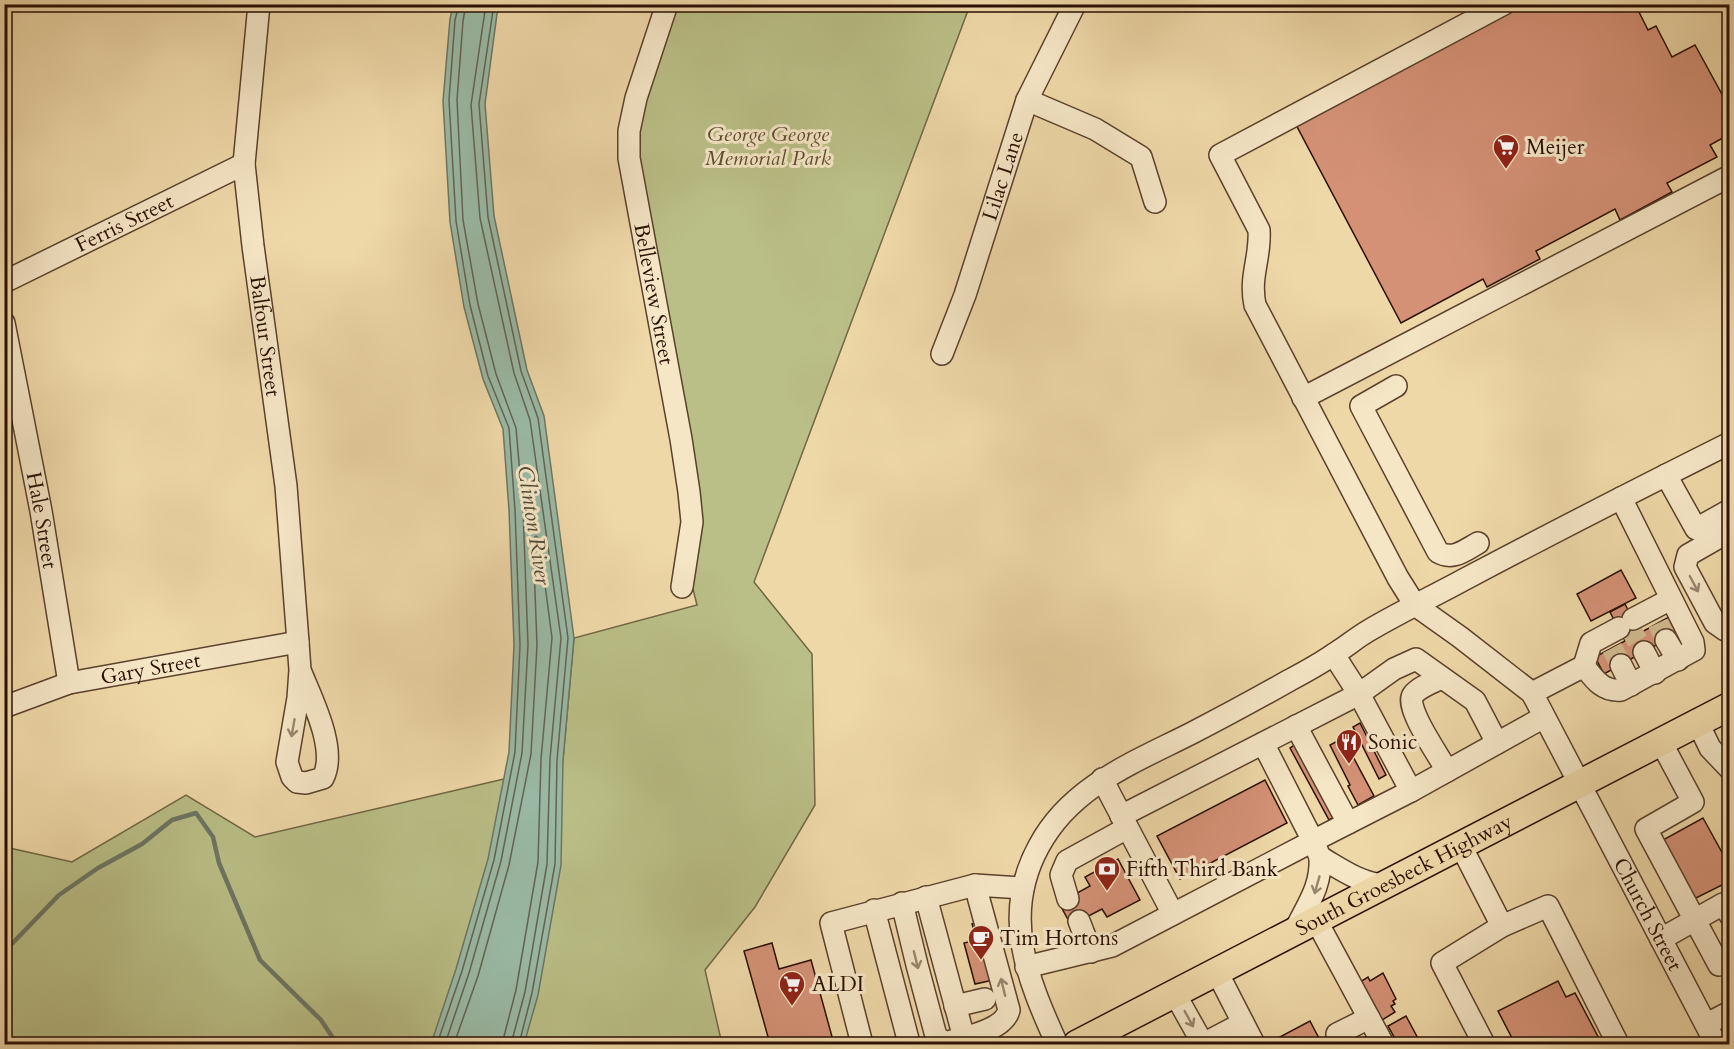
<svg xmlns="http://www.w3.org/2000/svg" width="1734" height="1049" font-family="Cardo,serif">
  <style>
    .green { fill: #babf87; stroke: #726744; stroke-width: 1.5 }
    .water { fill: #9abaa6; stroke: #6d7664; stroke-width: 1.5 }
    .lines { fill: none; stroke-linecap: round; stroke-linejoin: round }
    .shore { stroke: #626454; stroke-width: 1.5 }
    .stream { stroke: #6d7664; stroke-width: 4.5 }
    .building { fill: #d49176; stroke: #290f02; stroke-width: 1.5 }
    .minor-tunnel { stroke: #d1ba8f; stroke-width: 21; stroke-dasharray: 21 10; stroke-linecap: butt }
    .minor-casing { stroke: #5a412c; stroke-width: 24 }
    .major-casing { stroke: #290f02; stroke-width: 30 }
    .minor { stroke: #f5e6c6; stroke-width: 21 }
    .major { stroke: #efd8a8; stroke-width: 27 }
    .oneway { stroke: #99856e }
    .labels { text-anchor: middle; stroke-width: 6; stroke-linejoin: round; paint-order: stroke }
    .park-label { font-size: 21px; font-style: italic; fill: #5c4d31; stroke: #f5e6c6 }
    .poi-label { font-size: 21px; fill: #290f02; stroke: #f5e6c6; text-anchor: start }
    .street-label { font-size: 21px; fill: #290f02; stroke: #f5e6c6 }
    .water-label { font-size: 22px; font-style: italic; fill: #514b3b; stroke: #f5e6c6 }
  </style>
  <rect width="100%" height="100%" fill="#efd8a8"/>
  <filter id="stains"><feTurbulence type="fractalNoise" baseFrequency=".00333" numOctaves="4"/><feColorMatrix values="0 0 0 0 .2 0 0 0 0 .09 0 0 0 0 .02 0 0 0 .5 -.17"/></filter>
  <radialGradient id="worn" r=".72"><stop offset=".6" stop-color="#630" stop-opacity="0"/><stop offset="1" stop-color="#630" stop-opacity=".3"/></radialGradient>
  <polygon class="green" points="667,5 970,5 754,582 812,654 815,805 755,907 705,970 722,1044 5,1044 5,847 72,862 186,795 255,837 504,779 563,760 574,638 697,605 686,561 692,522 629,158"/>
  <polygon class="water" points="453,5 501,5 497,14 485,104 494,216 527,370 544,416 574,638 563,760 561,865 538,995 524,1044 431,1044 456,969 488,859 509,752 514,645 509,510 503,429 483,379 464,307 450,222 443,101 450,19"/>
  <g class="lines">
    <g class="shore">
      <polyline points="486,4 471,105 480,218 514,373 530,420 561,638 550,759 547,864 525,992 511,1044"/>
      <polyline points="494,4 479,104 488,217 521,371 538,418 568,638 557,760 555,864 532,993 519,1044"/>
      <polyline points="437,1044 462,971 494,860 515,752 520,645 515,510 509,428 488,376 470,305 456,221 449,100 455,20 459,4"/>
      <polyline points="445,1044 469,973 501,861 522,753 528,645 523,509 516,428 496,374 478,304 463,220 457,100 463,21 466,4"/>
      <polyline points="454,1044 478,976 509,865 531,754 537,645 533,539 536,536 539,539 552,638 541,759 538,862 516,990 502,1044"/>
    </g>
    <polyline class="stream" points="4,952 59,895 98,868 142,844 172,820 196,813 213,837 219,863 260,960 321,1020 337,1044"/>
  </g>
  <g class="building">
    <polygon points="1515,4 1635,4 1648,30 1656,26 1672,57 1695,45 1730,109 1730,134 1710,145 1717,157 1667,183 1672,192 1620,220 1615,209 1536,251 1540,259 1487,287 1483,279 1401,323 1294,121"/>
    <polygon points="1621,570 1636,598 1591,621 1577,594"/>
    <polygon points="1625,604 1640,633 1669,617 1678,633 1604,674 1595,657 1625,641 1610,612"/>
    <polygon points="1360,723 1386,775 1379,779 1353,727"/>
    <polygon points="1343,738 1374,796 1358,805 1348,786 1350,785 1330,745"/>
    <polygon points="1299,742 1338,815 1329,820 1290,748"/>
    <polygon points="1265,780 1287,823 1180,879 1157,836"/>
    <polygon points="1703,818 1730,867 1730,881 1694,899 1663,840"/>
    <polygon points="1118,859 1140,900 1107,917 1102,909 1071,925 1059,903 1090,886 1085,877"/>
    <polygon points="983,920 998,979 975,984 964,943 977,940 972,924"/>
    <polygon points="772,943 779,969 811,960 834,1044 770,1044 744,951"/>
    <polygon points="1383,973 1396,999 1393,1001 1395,1004 1391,1006 1395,1012 1379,1022 1360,982 1368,977 1370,981"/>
    <polygon points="1558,981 1566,997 1575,993 1602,1044 1508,1044 1514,1042 1498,1011"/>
    <polygon points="1406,1016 1421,1044 1398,1044 1388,1026"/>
    <polygon points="1310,1021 1322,1044 1279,1044 1276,1039"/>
    <polygon points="1371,1034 1376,1044 1354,1044"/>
  </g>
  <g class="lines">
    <g class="minor-tunnel">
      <polyline points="1627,623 1644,652"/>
      <polyline points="1658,623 1666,640"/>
      <polyline points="1612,648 1621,665"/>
    </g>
    <g class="minor-casing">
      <g id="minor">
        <path id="s1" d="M259,4L244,164L253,246L286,486L298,642L300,670L298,698L287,762L292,777L297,782L306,783L323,778C338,749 311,698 300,670"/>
        <path id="s2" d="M667,4L636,98L629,131V158L681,439L689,492L692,522L682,587"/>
        <path id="s3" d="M1504,4L1220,155L1259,230C1261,257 1249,276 1255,305L1398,578L1415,605L1460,637L1532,693L1716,1044"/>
        <polyline points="1027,100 1095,129 1141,157 1155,202"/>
        <path id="s4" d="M4,282L244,164"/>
        <path id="s5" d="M4,323L41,511L69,683"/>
        <path id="s6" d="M942,354L965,295L1027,100L1075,4"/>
        <path d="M1396,386L1361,406L1438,552C1453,561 1465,550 1478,543"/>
        <polyline points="1303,398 1730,176"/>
        <polyline points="1666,475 1696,529 1730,510"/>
        <polyline points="1730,531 1688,555 1685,567 1715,623 1725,630 1730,627"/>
        <polyline points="1633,619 1671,599"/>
        <polyline points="1666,640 1678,660"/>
        <polyline points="1644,652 1655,673"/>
        <polyline points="1334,655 1359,694 1394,669 1416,659 1475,701 1497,743"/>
        <polyline points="1621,665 1631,685"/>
        <polyline points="1584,666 1591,643 1619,628"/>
        <path d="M1442,678C1433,682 1419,687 1413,695C1404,707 1440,757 1447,771"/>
        <path d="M1532,693L1584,666C1594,679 1603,692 1621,690L1694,650L1693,642L1621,498"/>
        <path id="s7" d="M4,707L69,683L298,642"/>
        <polyline points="1698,723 1710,748 1730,769"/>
        <polyline points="1296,726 1348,823"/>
        <polyline points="1661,742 1693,802 1646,829 1719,965 1730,959"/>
        <polyline points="1102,779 1173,914"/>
        <polyline points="1411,791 1544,717"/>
        <polyline points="1121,816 1359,694 1411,791 1313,841 1263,743"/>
        <polyline points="1461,846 1502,926"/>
        <polyline points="926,897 964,1038"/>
        <polyline points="1068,899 1061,875 1067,861 1127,828"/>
        <path d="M902,903L917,965L936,1036L944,1043C963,1038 1004,1031 1009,1010L975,885"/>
        <polyline points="874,910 909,1043 904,1044"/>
        <polyline points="1316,920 1383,1044"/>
        <polyline points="1079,921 1091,952"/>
        <path d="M1294,932C1306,907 1322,887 1320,857C1341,869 1361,884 1385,885"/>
        <polyline points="1661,939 1723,904 1730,915"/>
        <polyline points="1026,967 1112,946 1313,841 1320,857"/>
        <polyline points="1217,972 1254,1044"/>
        <polyline points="1175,994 1203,1044"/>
        <polyline points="955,1006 985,999"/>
        <polyline points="1707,1024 1730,1012"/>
        <polyline points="862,1044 831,923 975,885 1023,888"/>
        <path d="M1057,1044C1027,978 1001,915 1039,846C1071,786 1135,762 1192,733C1225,716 1258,698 1290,680C1305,672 1320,664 1334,654C1346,647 1356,638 1368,631C1400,612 1434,596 1467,578C1554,532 1642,487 1730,443"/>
        <polyline points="1203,1044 1243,1023"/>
        <polyline points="1342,1044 1337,1034 1369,1018"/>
        <polyline points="1484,1044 1442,963 1502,926 1548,906 1618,1044"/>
      </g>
    </g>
    <g class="major-casing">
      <g id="major">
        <path id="s8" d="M1077,1044L1730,706"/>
      </g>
    </g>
    <use href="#minor" class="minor"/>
    <use href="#major" class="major"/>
  </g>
  <defs><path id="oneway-shaft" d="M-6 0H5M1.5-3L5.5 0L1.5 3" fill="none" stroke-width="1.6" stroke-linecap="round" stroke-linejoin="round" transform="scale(1.5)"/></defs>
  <g class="oneway">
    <use href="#oneway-shaft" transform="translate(1694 584) rotate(62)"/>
    <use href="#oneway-shaft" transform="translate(293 728) rotate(100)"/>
    <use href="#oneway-shaft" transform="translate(1317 885) rotate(106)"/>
    <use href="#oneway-shaft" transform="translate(916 960) rotate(76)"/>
    <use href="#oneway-shaft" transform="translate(1003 987) rotate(-104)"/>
    <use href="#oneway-shaft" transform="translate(1189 1019) rotate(61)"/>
  </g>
  <defs>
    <g id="supermarket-pin" transform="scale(1.35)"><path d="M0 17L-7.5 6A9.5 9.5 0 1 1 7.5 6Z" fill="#8f2418" stroke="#f5e6c6"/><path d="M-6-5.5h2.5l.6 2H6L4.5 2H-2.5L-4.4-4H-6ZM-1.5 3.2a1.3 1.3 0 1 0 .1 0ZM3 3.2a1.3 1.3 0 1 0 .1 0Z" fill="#fff"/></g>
    <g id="restaurant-pin" transform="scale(1.35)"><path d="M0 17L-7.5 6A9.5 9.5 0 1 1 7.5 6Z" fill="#8f2418" stroke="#f5e6c6"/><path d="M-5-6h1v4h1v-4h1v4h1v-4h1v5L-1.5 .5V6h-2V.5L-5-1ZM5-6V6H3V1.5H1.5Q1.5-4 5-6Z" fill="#fff"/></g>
    <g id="bank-pin" transform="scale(1.35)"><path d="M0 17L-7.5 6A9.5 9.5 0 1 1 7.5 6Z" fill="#8f2418" stroke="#f5e6c6"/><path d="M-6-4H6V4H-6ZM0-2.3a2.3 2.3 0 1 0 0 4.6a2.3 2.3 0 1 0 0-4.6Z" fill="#fff"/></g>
    <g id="cafe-pin" transform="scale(1.35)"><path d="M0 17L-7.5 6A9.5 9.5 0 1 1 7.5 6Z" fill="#8f2418" stroke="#f5e6c6"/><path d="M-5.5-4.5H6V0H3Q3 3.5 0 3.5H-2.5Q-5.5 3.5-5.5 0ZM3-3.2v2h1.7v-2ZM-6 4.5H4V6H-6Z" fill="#fff"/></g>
  </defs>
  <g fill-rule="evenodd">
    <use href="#supermarket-pin" x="1506" y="147"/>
    <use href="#restaurant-pin" x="1349" y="742"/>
    <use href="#bank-pin" x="1107" y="869"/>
    <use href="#cafe-pin" x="981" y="938"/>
    <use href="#supermarket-pin" x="792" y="984"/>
  </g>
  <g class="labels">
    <g class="park-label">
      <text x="768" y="141">George George<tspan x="768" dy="24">Memorial Park</tspan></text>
    </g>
    <g class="poi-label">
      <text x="1526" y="154">Meijer</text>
      <text x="1368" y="749">Sonic</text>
      <text x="1126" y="876">Fifth Third Bank</text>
      <text x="1000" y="945">Tim Hortons</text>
      <text x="812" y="991">ALDI</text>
    </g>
    <g class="street-label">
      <text dy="7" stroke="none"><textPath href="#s6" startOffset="188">Lilac Lane</textPath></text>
      <text dy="7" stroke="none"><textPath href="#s4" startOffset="134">Ferris Street</textPath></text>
      <text dy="7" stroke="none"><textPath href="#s2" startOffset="298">Belleview Street</textPath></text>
      <text dy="7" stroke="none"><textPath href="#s1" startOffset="334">Balfour Street</textPath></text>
      <text dy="7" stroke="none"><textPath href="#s5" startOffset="201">Hale Street</textPath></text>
      <text dy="7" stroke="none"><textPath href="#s7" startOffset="152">Gary Street</textPath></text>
      <text dy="7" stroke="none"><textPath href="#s8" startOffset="368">South Groesbeck Highway</textPath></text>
      <text dy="7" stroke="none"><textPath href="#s3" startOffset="1218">Church Street</textPath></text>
    </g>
    <g class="water-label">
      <text transform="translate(535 525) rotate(81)" y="8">Clinton River</text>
    </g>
  </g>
  <rect width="1734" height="1049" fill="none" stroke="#efd8a8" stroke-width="24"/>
  <rect x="6" y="6" width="1722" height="1037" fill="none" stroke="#290f02" stroke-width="3"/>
  <rect x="12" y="12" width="1710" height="1025" fill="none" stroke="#290f02" stroke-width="1.5"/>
  <rect width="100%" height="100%" filter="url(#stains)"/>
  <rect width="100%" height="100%" fill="url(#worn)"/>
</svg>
